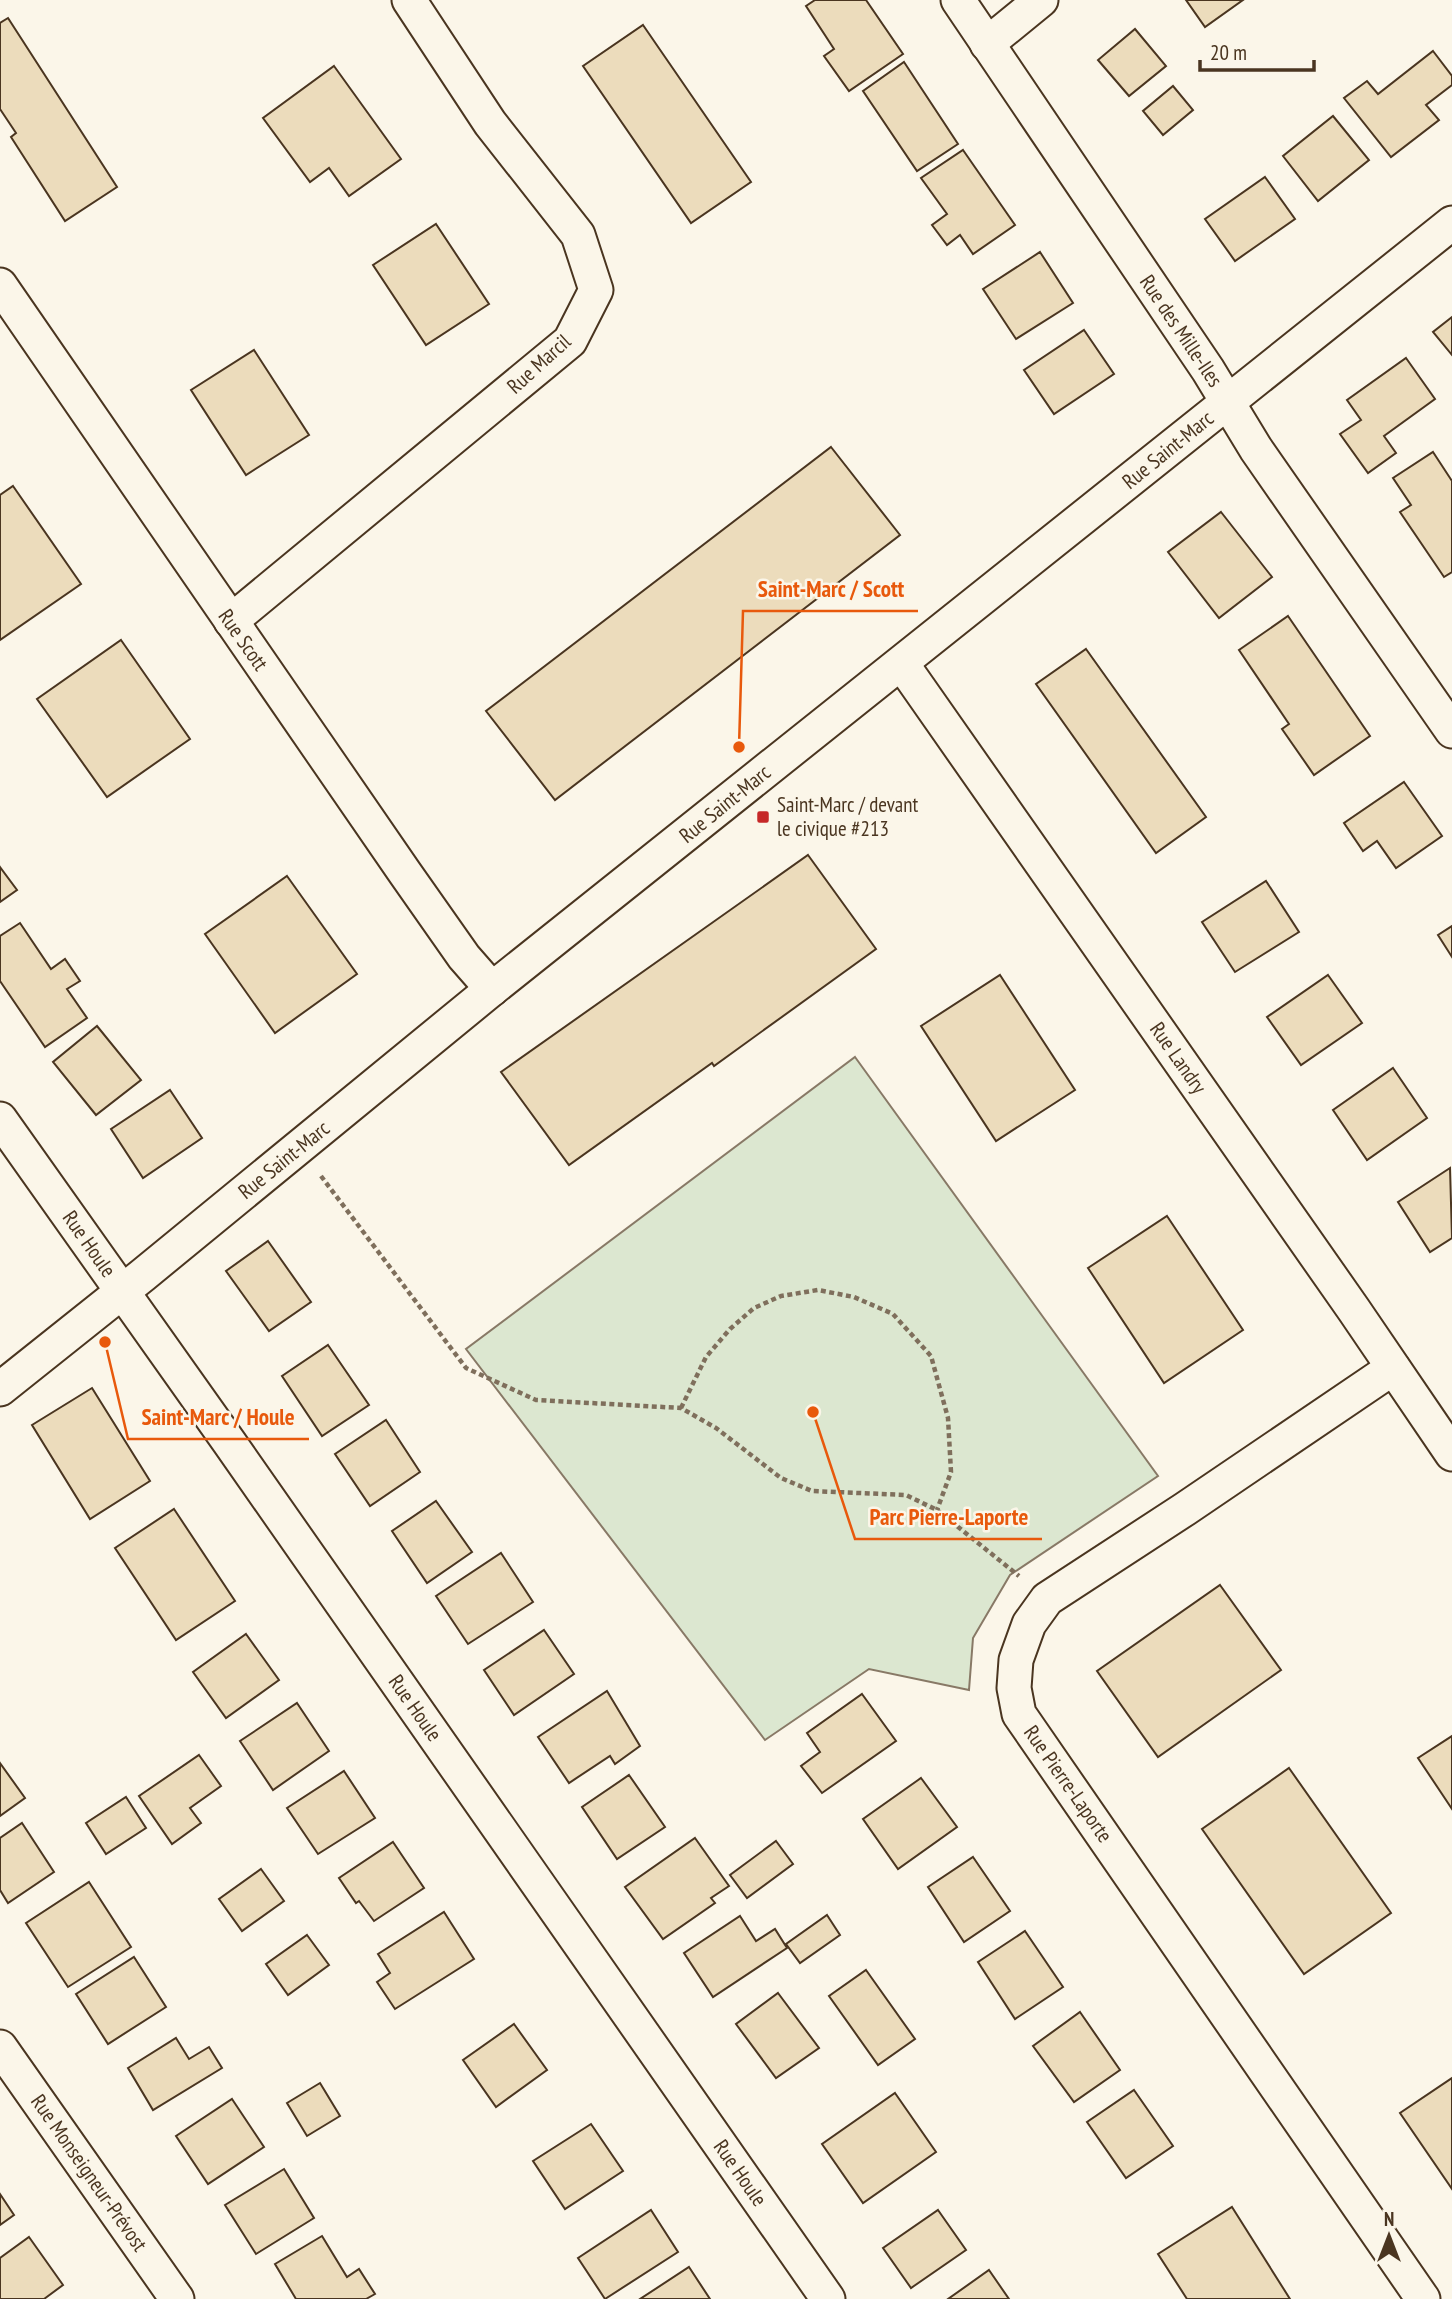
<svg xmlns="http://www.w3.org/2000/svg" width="1452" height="2299" font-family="'PT Sans Narrow',sans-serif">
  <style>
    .green { fill: #dce7d0; stroke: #887966; stroke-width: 2 }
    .building { fill: #ecdcbc; stroke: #4a3520; stroke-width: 2 }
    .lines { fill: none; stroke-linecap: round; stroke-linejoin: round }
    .minor-casing { stroke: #4a3520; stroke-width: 37 }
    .path { stroke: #7f6f5c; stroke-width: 4.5; stroke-dasharray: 5 3.5; stroke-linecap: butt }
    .minor { stroke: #fbf6e9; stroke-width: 33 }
    .poi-dot { fill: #c62828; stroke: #fbf6e9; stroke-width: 2.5 }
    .labels { text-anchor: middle; stroke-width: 5; stroke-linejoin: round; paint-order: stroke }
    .street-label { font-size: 21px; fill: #4a3520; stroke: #fbf6e9 }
    .poi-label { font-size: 21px; fill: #4a3520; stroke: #fbf6e9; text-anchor: start }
    .leader { fill: none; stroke: #e8590c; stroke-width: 2.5 }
    .callout-dot { fill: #e8590c; stroke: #fbf6e9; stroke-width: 2.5 }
    .callout-label { font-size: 23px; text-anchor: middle; font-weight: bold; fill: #e8590c; stroke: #fbf6e9; stroke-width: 5; stroke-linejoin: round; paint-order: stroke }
  </style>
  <rect width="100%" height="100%" fill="#fbf6e9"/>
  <polygon class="green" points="855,1057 1158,1476 1010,1575 973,1638 969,1690 869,1669 765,1740 466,1349"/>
  <g class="building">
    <polygon points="815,0 866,0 903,54 849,91 824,56 834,49 806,6"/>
    <polygon points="1186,0 1243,0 1205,27"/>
    <polygon points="8,18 117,187 65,221 11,137 16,133 0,109 0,23"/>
    <polygon points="643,25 751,182 691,223 583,66"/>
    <polygon points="1135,29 1166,66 1129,96 1098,60"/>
    <polygon points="1433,51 1452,76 1452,85 1426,105 1439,120 1391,157 1344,98 1367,81 1378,94"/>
    <polygon points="904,62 958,144 917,171 863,91"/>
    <polygon points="334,66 401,159 349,196 329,168 310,182 263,118"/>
    <polygon points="1173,86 1193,110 1163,135 1143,111"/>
    <polygon points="1333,116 1369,160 1318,201 1283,156"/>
    <polygon points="963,150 1015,225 973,254 960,235 947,245 932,225 947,214 921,178"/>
    <polygon points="1265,177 1295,219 1235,261 1205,219"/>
    <polygon points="436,224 489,304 426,345 373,265"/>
    <polygon points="1040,252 1073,303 1016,339 983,289"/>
    <polygon points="1452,317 1452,355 1433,332"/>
    <polygon points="1084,330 1114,374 1054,414 1024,370"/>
    <polygon points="254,350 309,435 246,475 191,390"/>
    <polygon points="1406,358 1435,399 1384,436 1396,453 1368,473 1340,434 1361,420 1347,400"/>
    <polygon points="831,447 900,535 555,800 486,711"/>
    <polygon points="1433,452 1452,481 1452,572 1444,577 1400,512 1411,505 1393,478"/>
    <polygon points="13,486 81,584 0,640 0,495"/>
    <polygon points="1221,512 1272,577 1219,618 1168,552"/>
    <polygon points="1288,616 1370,736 1314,775 1282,729 1289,724 1239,650"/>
    <polygon points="121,640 190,739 107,797 37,699"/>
    <polygon points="1086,649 1206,817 1156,853 1036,684"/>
    <polygon points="1404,782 1442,836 1396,868 1377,841 1363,851 1344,823"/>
    <polygon points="808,855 876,949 714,1066 712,1063 569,1165 501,1072"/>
    <polygon points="0,867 17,890 0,902"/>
    <polygon points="287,876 357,974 275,1033 205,934"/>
    <polygon points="1266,881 1299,932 1235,972 1202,922"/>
    <polygon points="20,923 51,969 65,959 80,981 67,989 87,1018 45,1047 0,981 0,936"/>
    <polygon points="1452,926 1452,957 1438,935"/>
    <polygon points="1000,975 1075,1090 996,1141 921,1026"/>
    <polygon points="1328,975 1362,1023 1301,1065 1267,1017"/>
    <polygon points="97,1026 141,1080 96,1115 53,1062"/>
    <polygon points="1393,1068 1427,1118 1367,1160 1333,1110"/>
    <polygon points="170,1090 202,1138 143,1178 111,1129"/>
    <polygon points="1450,1168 1452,1238 1430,1252 1398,1202"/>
    <polygon points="1167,1216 1243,1330 1164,1383 1088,1268"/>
    <polygon points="268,1241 311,1302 269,1331 226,1271"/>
    <polygon points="328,1345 369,1405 322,1436 282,1376"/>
    <polygon points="92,1388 150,1481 90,1519 32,1425"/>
    <polygon points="386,1420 420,1472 370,1506 335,1454"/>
    <polygon points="436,1501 472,1552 427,1583 392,1531"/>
    <polygon points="174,1509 235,1601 176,1640 115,1548"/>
    <polygon points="501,1553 533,1602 468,1644 436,1596"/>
    <polygon points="1220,1585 1281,1670 1158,1757 1097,1671"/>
    <polygon points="544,1630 574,1674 514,1715 484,1670"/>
    <polygon points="246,1634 279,1680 226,1718 193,1672"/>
    <polygon points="607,1691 640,1746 615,1764 610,1756 569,1783 538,1737"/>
    <polygon points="862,1694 896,1741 822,1793 801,1766 820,1752 807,1733"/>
    <polygon points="297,1703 329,1751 273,1790 240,1741"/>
    <polygon points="1452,1736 1452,1809 1418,1758"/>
    <polygon points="199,1755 221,1786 190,1808 201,1823 172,1844 139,1796"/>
    <polygon points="0,1763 25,1798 0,1816"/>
    <polygon points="1289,1768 1391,1913 1304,1974 1202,1829"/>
    <polygon points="344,1771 375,1818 318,1854 287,1808"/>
    <polygon points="629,1775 665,1827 617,1859 582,1807"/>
    <polygon points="921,1778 957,1827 898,1869 863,1819"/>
    <polygon points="126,1797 146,1828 106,1854 86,1823"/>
    <polygon points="22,1823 54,1872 8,1903 0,1890 0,1838"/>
    <polygon points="695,1838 729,1886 711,1898 715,1903 663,1939 625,1887"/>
    <polygon points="776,1841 793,1864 747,1898 730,1875"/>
    <polygon points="393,1842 424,1888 374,1921 359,1901 356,1903 339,1878"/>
    <polygon points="973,1857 1010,1911 964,1942 928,1887"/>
    <polygon points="261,1869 284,1901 242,1931 219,1899"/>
    <polygon points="89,1882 131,1947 68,1987 26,1923"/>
    <polygon points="444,1912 474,1959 395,2009 377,1982 390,1973 378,1954"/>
    <polygon points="827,1915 840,1935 800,1963 786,1944"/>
    <polygon points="740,1916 756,1941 775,1929 787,1948 713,1997 684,1953"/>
    <polygon points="1025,1931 1063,1987 1015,2019 978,1962"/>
    <polygon points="307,1935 329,1965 288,1995 266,1964"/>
    <polygon points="134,1957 166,2007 108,2044 76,1994"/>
    <polygon points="866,1970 915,2039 878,2065 829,1996"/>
    <polygon points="778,1993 819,2048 776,2078 736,2024"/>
    <polygon points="1080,2012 1120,2070 1074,2102 1033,2046"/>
    <polygon points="514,2024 547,2070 496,2107 463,2060"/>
    <polygon points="176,2038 189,2059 209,2047 222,2068 153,2110 128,2068"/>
    <polygon points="1452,2078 1452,2189 1400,2113"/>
    <polygon points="320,2083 340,2116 307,2136 287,2103"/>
    <polygon points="1134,2090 1173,2146 1126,2178 1087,2122"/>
    <polygon points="895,2093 936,2152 863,2203 822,2144"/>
    <polygon points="232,2099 264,2147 208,2184 176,2136"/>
    <polygon points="591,2124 623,2171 565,2209 533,2161"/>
    <polygon points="284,2169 314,2218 256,2254 225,2205"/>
    <polygon points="0,2194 14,2215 0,2225"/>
    <polygon points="1232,2207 1290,2299 1187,2299 1158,2254"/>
    <polygon points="651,2210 678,2252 605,2299 578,2258"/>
    <polygon points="938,2210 966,2250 911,2288 883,2248"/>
    <polygon points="322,2236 347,2277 359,2269 375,2294 366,2299 296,2299 275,2264"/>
    <polygon points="29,2237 63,2285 44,2299 0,2299 0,2258"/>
    <polygon points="689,2267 710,2299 640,2299"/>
    <polygon points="989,2270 1009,2299 948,2299"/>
  </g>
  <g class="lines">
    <g class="minor-casing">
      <g id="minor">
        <polyline points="958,0 1208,370 1256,449 1452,731"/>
        <polyline points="987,44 1041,0"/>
        <polyline points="0,285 405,873 464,957 492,989"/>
        <polyline points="231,621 570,341 596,290 578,235 490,123 409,0"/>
        <polyline points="902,664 1354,1310 1452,1454"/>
        <polyline points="0,1119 229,1442 828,2299"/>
        <polyline points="1393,1368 1185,1509 1047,1599 1029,1624 1016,1660 1014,1688 1019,1714 1423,2299"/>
        <polyline points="0,1389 143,1275 492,989 1452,223"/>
        <polyline points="0,2047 177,2299"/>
      </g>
    </g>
    <g class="path">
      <polyline points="321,1176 466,1368 536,1400 681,1408 716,1428 781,1478 812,1491 906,1495 937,1510 1019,1576"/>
      <polyline points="681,1408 706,1357 730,1329 754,1308 781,1296 818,1290 854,1297 893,1314 931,1356 948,1418 951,1472 937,1510"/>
    </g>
    <use href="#minor" class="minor"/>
  </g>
  <rect class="poi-dot" x="756" y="810" width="14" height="14" rx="3.5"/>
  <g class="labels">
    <g class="street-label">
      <text transform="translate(1181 331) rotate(56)" y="7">Rue des Mille-Iles</text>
      <text transform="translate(539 364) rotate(-42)" y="7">Rue Marcil</text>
      <text transform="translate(1168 450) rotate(-39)" y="7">Rue Saint-Marc</text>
      <text transform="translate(243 640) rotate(55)" y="7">Rue Scott</text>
      <text transform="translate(725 804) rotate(-39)" y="7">Rue Saint-Marc</text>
      <text transform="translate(1178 1058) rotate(55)" y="7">Rue Landry</text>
      <text transform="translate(284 1160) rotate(-39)" y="7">Rue Saint-Marc</text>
      <text transform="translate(89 1244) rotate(55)" y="7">Rue Houle</text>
      <text transform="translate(415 1708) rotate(55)" y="7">Rue Houle</text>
      <text transform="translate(1068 1784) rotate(55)" y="7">Rue Pierre-Laporte</text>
      <text transform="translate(89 2173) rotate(55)" y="7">Rue Monseigneur-Prévost</text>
      <text transform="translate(740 2173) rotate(55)" y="7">Rue Houle</text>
    </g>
    <g class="poi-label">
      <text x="777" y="812">Saint-Marc / devant<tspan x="777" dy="24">le civique #213</tspan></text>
    </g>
  </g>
  <path class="leader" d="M739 747L743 611H918M105 1342L128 1439H309M813 1412L855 1539H1042"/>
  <g class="callout-dot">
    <circle cx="739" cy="747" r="7"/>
    <circle cx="105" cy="1342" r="7"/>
    <circle cx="813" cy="1412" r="7"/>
  </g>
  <g class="callout-label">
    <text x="831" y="597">Saint-Marc / Scott</text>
    <text x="218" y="1425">Saint-Marc / Houle</text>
    <text x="949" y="1525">Parc Pierre-Laporte</text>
  </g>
  <g transform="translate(1389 2236)" stroke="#fbf6e9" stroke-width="5" paint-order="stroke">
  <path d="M0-5L12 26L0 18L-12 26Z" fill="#4a3520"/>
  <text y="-10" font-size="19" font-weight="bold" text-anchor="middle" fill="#4a3520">N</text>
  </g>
  <path d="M1200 60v10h114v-10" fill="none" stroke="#4a3520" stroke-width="3.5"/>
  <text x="1210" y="60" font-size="21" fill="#4a3520" stroke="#fbf6e9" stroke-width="5" paint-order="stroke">20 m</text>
</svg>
